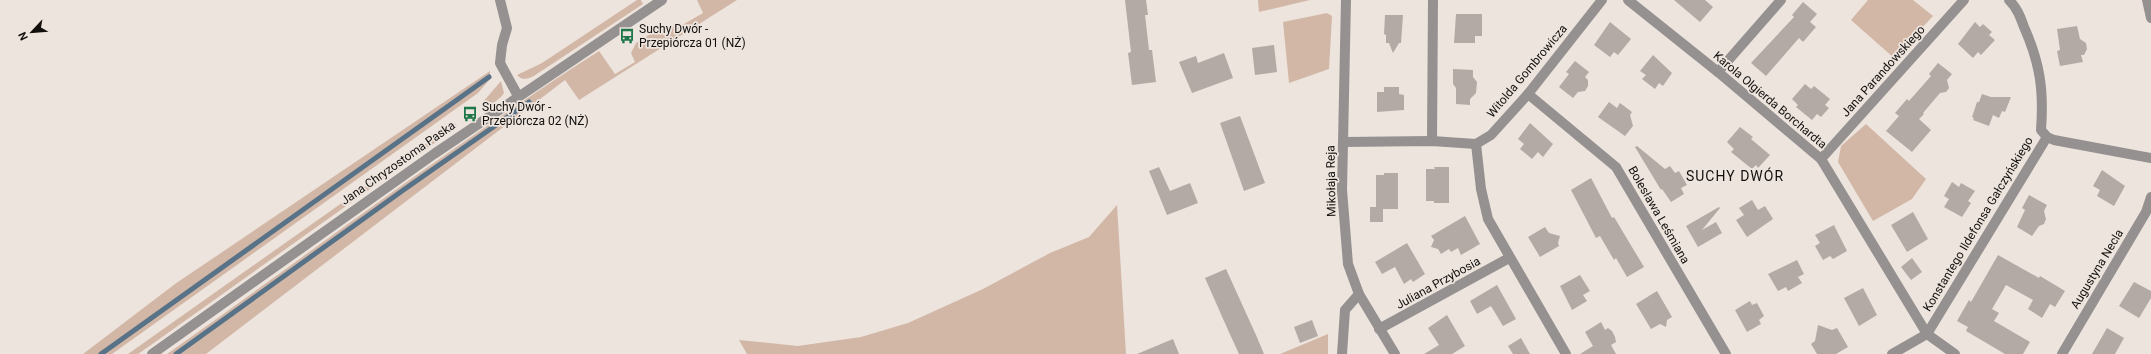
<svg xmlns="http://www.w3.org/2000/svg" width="2151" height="354" font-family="Roboto,sans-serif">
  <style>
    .green { fill: #d2b7a6 }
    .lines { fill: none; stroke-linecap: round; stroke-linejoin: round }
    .stream { stroke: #587288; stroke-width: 5 }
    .building { fill: #b3aaa5 }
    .minor { stroke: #959190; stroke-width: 10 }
    .tertiary { stroke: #959190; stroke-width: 10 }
    .labels { text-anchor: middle; stroke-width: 3.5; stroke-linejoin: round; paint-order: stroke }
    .poi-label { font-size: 12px; fill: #120f0d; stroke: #ede4de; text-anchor: start }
    .street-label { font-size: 12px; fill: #120f0d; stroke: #ede4de }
    .quarter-label { font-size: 14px; letter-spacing: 1px; fill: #120f0d; stroke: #ede4de }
  </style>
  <rect width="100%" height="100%" fill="#ede4de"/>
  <g class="green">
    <path d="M637,0H641L643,4L543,70C535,75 525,84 517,75L542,63Z"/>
    <path d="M697,0H737L579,100L565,80L206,354H167C310,253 451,146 599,51L615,74L635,62L631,53L636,43L665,25L675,26L684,24L703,13Z"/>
    <polygon points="1258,0 1310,0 1259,12"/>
    <polygon points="1868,0 1913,0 1933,16 1894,58 1851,20"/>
    <polygon points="1327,13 1332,16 1329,69 1289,83 1283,22"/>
    <polygon points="490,71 490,79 478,93 112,354 83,354 175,284"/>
    <polygon points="501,81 504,93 501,97 486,109 482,103"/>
    <polygon points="455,123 457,127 151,345 138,354 128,354"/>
    <polygon points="1866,124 1926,179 1912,199 1873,221 1838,162 1841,146"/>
    <polygon points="1117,205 1126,354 747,354 739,340 798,346 861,337 908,323 983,289 1050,253 1089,237"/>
    <polygon points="1328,334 1328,354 1280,354"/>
  </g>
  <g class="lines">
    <g class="stream">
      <polyline points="101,354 489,77"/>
      <polyline points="176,354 402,191 529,102"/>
    </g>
  </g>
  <g class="building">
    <polygon points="1125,0 1146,0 1148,15 1145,15 1149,50 1152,50 1156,82 1132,85 1128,53 1131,52"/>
    <polygon points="1674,0 1705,0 1713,7 1700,22"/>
    <polygon points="1803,2 1817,14 1810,22 1816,27 1803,42 1799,38 1766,76 1751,63 1794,17 1792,15"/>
    <polygon points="1456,14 1482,14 1482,36 1475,36 1475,43 1454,43"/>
    <polygon points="1385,15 1403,15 1401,43 1399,43 1393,53 1389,43 1386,43 1386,35 1384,34"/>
    <polygon points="1610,22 1631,39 1618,55 1614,52 1610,57 1594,45"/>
    <polygon points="1975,22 1980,27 1983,24 1992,32 1989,35 1995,40 1981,55 1978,52 1973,58 1958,44"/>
    <polygon points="2077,26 2080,39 2086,43 2087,49 2084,55 2081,55 2083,62 2060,66 2057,51 2060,50 2057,29"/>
    <polygon points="1274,45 1277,72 1255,75 1252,48"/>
    <polygon points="1224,53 1233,78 1192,93 1179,62 1196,56 1198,63"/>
    <polygon points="1653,55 1672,73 1663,86 1659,83 1655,89 1642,79 1646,75 1640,71"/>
    <polygon points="1575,61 1589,72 1585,77 1588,80 1588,86 1585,91 1578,92 1573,98 1559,87 1569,74 1566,72"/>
    <polygon points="1938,63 1952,74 1947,80 1949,88 1946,92 1940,93 1923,113 1924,114 1919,119 1931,130 1912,152 1886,131 1899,116 1895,113 1907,99 1909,101 1931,76 1929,74"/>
    <polygon points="1453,69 1473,70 1473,77 1477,82 1476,93 1470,99 1470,105 1456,104 1456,88 1453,84"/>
    <polygon points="1805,84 1811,89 1814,86 1830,99 1825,105 1829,108 1821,117 1817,114 1812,120 1796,107 1798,105 1792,99"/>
    <polygon points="1384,87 1399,87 1399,94 1404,95 1404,110 1377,112 1377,92 1384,92"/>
    <polygon points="1982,94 1991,97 2011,97 2005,112 2002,111 1999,118 1993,115 1989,126 1973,120 1974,118 1972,117 1977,102 1979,102"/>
    <polygon points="1609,102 1617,108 1620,103 1632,112 1630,115 1633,126 1625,136 1598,117"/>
    <polygon points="1240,116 1265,183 1244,191 1220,123"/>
    <polygon points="1530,123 1553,144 1543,157 1538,152 1532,159 1520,149 1524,144 1518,139"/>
    <polygon points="1740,127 1753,137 1751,139 1770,155 1758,168 1756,165 1752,169 1731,152 1734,149 1727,142"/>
    <polygon points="1637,146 1665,169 1670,166 1675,173 1679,171 1687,185 1681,188 1684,194 1671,202 1662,189 1661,190 1635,147"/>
    <polygon points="1159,167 1170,191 1190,183 1198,203 1167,215 1149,171"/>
    <polygon points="1434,167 1449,167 1449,203 1434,203 1434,201 1426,201 1426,169 1435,169"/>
    <polygon points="2102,170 2125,186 2114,206 2097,196 2100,190 2093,186"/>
    <polygon points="1384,173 1398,173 1398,209 1383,209 1383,222 1370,222 1370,207 1376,207 1376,175 1384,175"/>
    <polygon points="1591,178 1612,218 1614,217 1644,267 1627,277 1616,258 1614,260 1600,236 1596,238 1571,190"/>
    <polygon points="1952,182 1959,187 1961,183 1975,191 1968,201 1971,203 1962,217 1944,207 1949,199 1944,196"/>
    <polygon points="2029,195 2047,205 2044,211 2046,219 2044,224 2039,226 2032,236 2017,227 2025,210 2022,208"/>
    <polygon points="1752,200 1758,210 1765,206 1773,219 1747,237 1736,220 1744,215 1739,208"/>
    <polygon points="1719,207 1720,208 1702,230 1716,222 1722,233 1698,247 1686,226"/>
    <polygon points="1913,212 1928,239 1907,252 1891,225"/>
    <polygon points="1465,216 1480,244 1461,255 1458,248 1451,252 1449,249 1441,254 1438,249 1431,247 1434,240 1431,236"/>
    <polygon points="1834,225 1847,251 1833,259 1830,256 1823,260 1815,246 1820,243 1815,235"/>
    <polygon points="1545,227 1549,233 1560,236 1558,243 1559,246 1540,257 1528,237"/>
    <polygon points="1407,243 1425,274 1413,282 1411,279 1404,284 1395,267 1382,274 1375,262"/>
    <polygon points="1998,255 2039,278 2040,276 2065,291 2055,307 2050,304 2042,318 2028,309 2033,300 2006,285 1992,309 1999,313 1994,321 2030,342 2023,354 2005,354 1966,331 1968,327 1957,321 1969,300 1971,302"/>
    <polygon points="1912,258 1922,272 1911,280 1901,267"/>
    <polygon points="1797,260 1804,274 1798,277 1802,283 1788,291 1786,287 1778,291 1768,274"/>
    <polygon points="1226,269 1256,335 1264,354 1239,354 1228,330 1205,278"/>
    <polygon points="1580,275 1590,291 1583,295 1587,301 1572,310 1560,286"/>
    <polygon points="2134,282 2151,291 2151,298 2139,318 2119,306"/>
    <polygon points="1497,285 1516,319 1503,326 1491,306 1477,314 1470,301"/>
    <polygon points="1863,288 1877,315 1859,326 1844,298"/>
    <polygon points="1657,291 1672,317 1667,320 1666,327 1660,324 1651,329 1636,304"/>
    <polygon points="1750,301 1752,305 1757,303 1764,316 1759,320 1761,324 1747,332 1735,310"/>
    <polygon points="1447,315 1465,346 1452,354 1424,354 1439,345 1428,328"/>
    <polygon points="1312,320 1318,336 1300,343 1294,327"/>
    <polygon points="1601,322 1605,330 1608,328 1612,331 1615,337 1616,342 1611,345 1616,354 1580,354 1593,346 1585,332"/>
    <polygon points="1818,325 1832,330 1837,328 1848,347 1836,354 1817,354 1811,344 1815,341"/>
    <polygon points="2107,328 2124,338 2115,354 2092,354"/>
    <polygon points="1521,338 1530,354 1513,354 1508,346"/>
    <polygon points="1173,339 1179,354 1137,354"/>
  </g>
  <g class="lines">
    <g class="minor">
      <polyline points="500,0 507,28 502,45 500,63 518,96"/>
      <polyline points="1346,0 1342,190 1348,264 1359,294 1395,354"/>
      <polyline points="1628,0 1718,72 1821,159 1927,334 1955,354"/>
      <polyline points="2147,0 2151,18"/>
      <polyline points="1718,72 1781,0"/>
      <polyline points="1528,94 1616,167 1726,354"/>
      <polyline points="2047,137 2054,140 2151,158"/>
      <polyline points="1432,141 1433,0"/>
      <polyline points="1343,142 1432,141 1476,144 1491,135 1528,94 1602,0"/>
      <polyline points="1476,144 1481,189 1488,219 1566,354"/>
      <polyline points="1821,159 1964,0"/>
      <polyline points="1379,329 1509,258"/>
      <polyline points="1342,354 1345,310 1359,294"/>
      <path d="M1892,354L1927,334L2047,137L2041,130C2044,90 2040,63 2024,27C2020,16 2017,8 2009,0"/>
      <polyline points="2062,354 2146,212 2151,197"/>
    </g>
    <polyline class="tertiary" points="152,354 434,154 662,0"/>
  </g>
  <defs>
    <g id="bus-bare" transform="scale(1.2)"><path d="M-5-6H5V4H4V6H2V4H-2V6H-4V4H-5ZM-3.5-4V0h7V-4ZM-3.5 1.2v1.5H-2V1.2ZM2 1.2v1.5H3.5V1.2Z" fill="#1f7649" stroke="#ede4de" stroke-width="2.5" paint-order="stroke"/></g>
  </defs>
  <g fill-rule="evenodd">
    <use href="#bus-bare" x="627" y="36"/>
    <use href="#bus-bare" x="470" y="114"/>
  </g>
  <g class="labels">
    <g class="poi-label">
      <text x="639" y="33">Suchy Dwór -<tspan x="639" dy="14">Przepiórcza 01 (NŻ)</tspan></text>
      <text x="482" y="111">Suchy Dwór -<tspan x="482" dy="14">Przepiórcza 02 (NŻ)</tspan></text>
    </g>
    <g class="street-label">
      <text transform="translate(1527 71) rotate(-50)" y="4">Witolda Gombrowicza</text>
      <text transform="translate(1883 71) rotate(-48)" y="4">Jana Parandowskiego</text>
      <text transform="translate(1770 100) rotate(40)" y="4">Karola Olgierda Borchardta</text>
      <text transform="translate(398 163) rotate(-35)" y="4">Jana Chryzostoma Paska</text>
      <text transform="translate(1331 181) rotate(-91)" y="4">Mikołaja Reja</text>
      <text transform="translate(1659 215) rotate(60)" y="4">Bolesława Leśmiana</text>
      <text transform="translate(1978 224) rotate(-59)" y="4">Konstantego Ildefonsa Gałczyńskiego</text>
      <text transform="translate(2097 269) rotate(-59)" y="4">Augustyna Necla</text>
      <text transform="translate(1438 283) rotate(-29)" y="4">Juliana Przybosia</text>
    </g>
    <g class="quarter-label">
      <text x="1735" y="181">SUCHY DWÓR</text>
    </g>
  </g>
  <g transform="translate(32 32) rotate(244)" stroke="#ede4de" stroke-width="3" paint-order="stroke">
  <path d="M0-3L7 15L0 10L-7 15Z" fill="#120f0d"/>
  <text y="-6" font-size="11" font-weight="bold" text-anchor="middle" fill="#120f0d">N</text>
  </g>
</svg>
